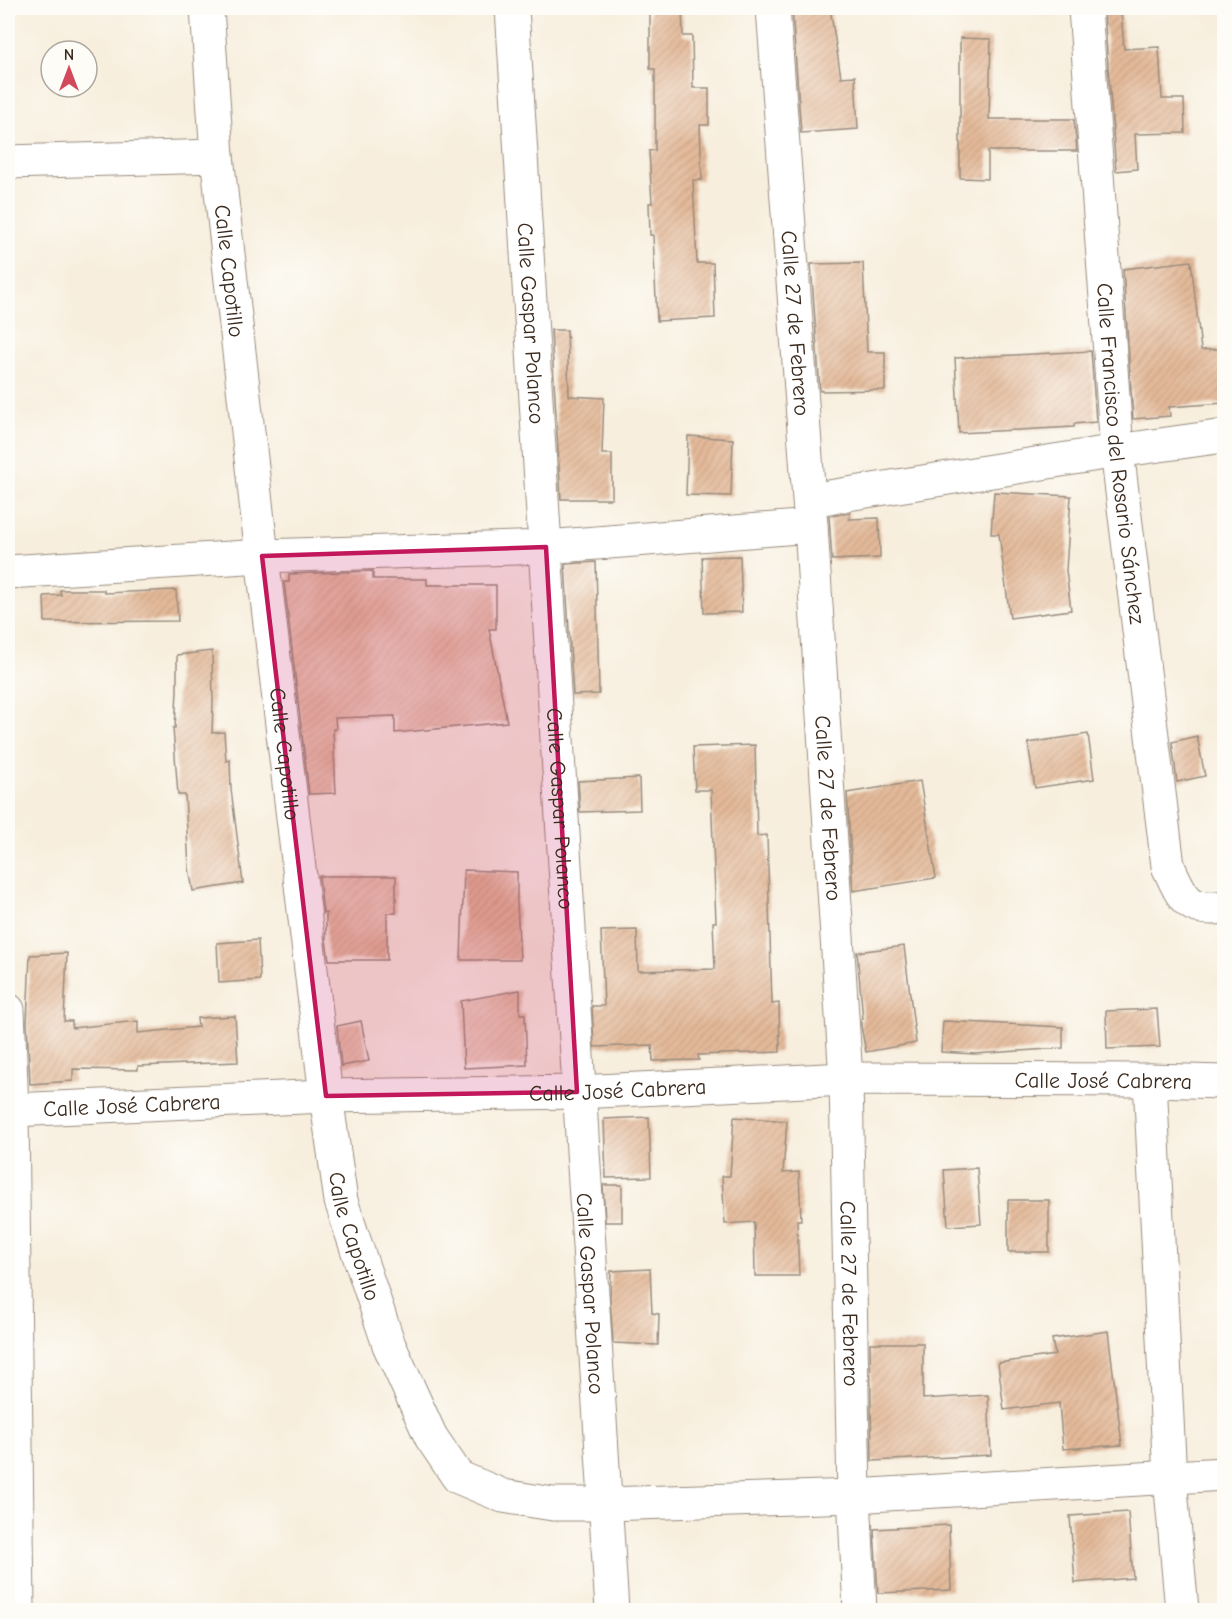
<svg xmlns="http://www.w3.org/2000/svg" width="1232" height="1618" font-family="'Comic Neue',sans-serif">
  <style>
    .building { fill: url(#building-hatch) }
    .lines { fill: none; stroke-linecap: round; stroke-linejoin: round }
    .minor-casing { stroke: #998c7e; stroke-width: 35 }
    .minor { stroke: #fff; stroke-width: 33 }
    .marked { fill: #c2185b; fill-opacity: 0.2; stroke: #c2185b; stroke-width: 4.5; stroke-linejoin: round }
    .labels { text-anchor: middle; stroke-width: 4.5; stroke-linejoin: round; paint-order: stroke }
    .street-label { font-size: 22px; fill: #3b2a1e; stroke: #fdfcf7 }
  </style>
  <defs>
    <pattern id="building-hatch" width="6" height="6" patternUnits="userSpaceOnUse" patternTransform="scale(1.5)"><rect width="6" height="6" fill="#e4ba9a"/><path d="M-1 1l2-2M0 6l6-6M5 7l2-2" fill="none" stroke="#c4a084"/></pattern>
  </defs>
  <rect width="100%" height="100%" fill="#fdfcf7"/>
  <filter id="ink" filterUnits="userSpaceOnUse"><feTurbulence type="fractalNoise" baseFrequency=".0167" numOctaves="2"/><feDisplacementMap in="SourceGraphic" scale="12" xChannelSelector="R" yChannelSelector="G"/><feConvolveMatrix kernelMatrix="1 2 1 2 8 2 1 2 1" color-interpolation-filters="sRGB"/></filter>
  <filter id="wash" filterUnits="userSpaceOnUse"><feTurbulence type="fractalNoise" baseFrequency=".008" numOctaves="4" result="noise"/><feDisplacementMap in="SourceGraphic" scale="24" xChannelSelector="R" yChannelSelector="G"/><feGaussianBlur stdDeviation="1.35" result="paint"/><feColorMatrix in="noise" values="0 0 0 0 0 0 0 0 0 0 0 0 0 0 0 0 0 1.4 0 .05"/><feComposite in="paint" operator="in"/></filter>
  <g filter="url(#wash)">
    <rect width="100%" height="100%" fill="#f7eedd"/>
    <g id="blocks">
      <g class="building">
        <polygon points="650,8 682,8 683,36 692,36 693,88 709,88 709,125 700,125 702,180 693,180 697,263 713,263 715,318 657,321 653,235 650,235 649,203 652,203 649,151 655,150 655,69 650,69"/>
        <polygon points="792,8 830,8 841,77 855,76 858,129 801,133"/>
        <polygon points="1121,11 1124,49 1159,47 1162,99 1184,99 1185,133 1135,134 1137,169 1116,171 1104,12"/>
        <polygon points="960,38 991,39 989,119 1074,119 1077,151 988,151 988,179 960,178"/>
        <polygon points="1191,261 1201,350 1221,349 1224,382 1224,403 1169,407 1170,416 1133,419 1123,269"/>
        <polygon points="863,263 867,352 885,352 885,390 820,391 811,264"/>
        <polygon points="551,330 567,330 569,396 604,398 602,454 612,454 612,499 561,499"/>
        <polygon points="1091,351 1096,422 1074,424 1074,427 959,433 955,358"/>
        <polygon points="688,436 733,439 731,496 686,495"/>
        <polygon points="994,492 1071,496 1066,570 1071,610 1010,618 999,534 991,534"/>
        <polygon points="850,513 849,519 879,518 880,558 832,560 829,516"/>
        <polygon points="740,556 742,612 704,613 702,557"/>
        <polygon points="596,562 599,694 573,695 565,564"/>
        <polygon points="373,571 373,579 427,579 427,585 496,585 496,629 489,629 507,722 395,733 395,716 335,718 336,729 333,729 336,793 309,794 284,582 289,582 289,574"/>
        <polygon points="60,590 104,590 104,593 176,590 178,621 45,622 44,596 61,595"/>
        <polygon points="212,651 213,703 212,733 224,732 226,761 230,760 231,789 243,883 193,891 189,868 185,795 178,795 173,728 175,728 177,691 177,655"/>
        <polygon points="1088,734 1094,779 1035,788 1028,743"/>
        <polygon points="1197,736 1205,776 1177,782 1172,742"/>
        <polygon points="755,745 757,836 767,835 772,1004 779,1003 780,1052 698,1055 699,1060 653,1061 652,1045 594,1047 592,1006 604,1006 601,931 637,930 638,971 715,969 713,922 716,922 711,790 695,790 693,747"/>
        <polygon points="639,778 640,810 580,812 578,781"/>
        <polygon points="920,781 936,878 853,891 847,793"/>
        <polygon points="464,870 517,872 517,903 520,960 461,960"/>
        <polygon points="319,876 396,876 396,913 387,913 387,960 329,960 326,940 326,913 323,913"/>
        <polygon points="258,940 260,980 219,983 217,943"/>
        <polygon points="904,946 916,1043 866,1052 861,1026 861,1019 863,1019 857,952"/>
        <polygon points="67,953 64,1021 72,1021 72,1028 138,1021 138,1033 198,1027 197,1018 235,1016 238,1062 138,1066 138,1070 73,1069 73,1081 30,1084 27,1022 30,955"/>
        <polygon points="520,990 520,1014 525,1014 527,1065 464,1068 461,1001"/>
        <polygon points="1157,1009 1160,1047 1107,1049 1106,1011"/>
        <polygon points="361,1021 369,1061 341,1066 337,1026"/>
        <polygon points="943,1021 1063,1027 1063,1048 975,1054 941,1052"/>
        <polygon points="649,1117 651,1177 606,1178 604,1119"/>
        <polygon points="734,1117 787,1121 783,1173 799,1172 801,1220 797,1220 799,1276 755,1276 754,1222 725,1224 722,1176 730,1176"/>
        <polygon points="977,1168 981,1224 948,1226 944,1170"/>
        <polygon points="603,1185 622,1185 622,1222 605,1222"/>
        <rect x="1008" y="1200" width="41" height="52"/>
        <polygon points="650,1269 652,1313 659,1314 658,1345 613,1343 610,1298 611,1271"/>
        <polygon points="1108,1331 1122,1445 1063,1449 1059,1403 1004,1410 998,1363 1055,1355 1052,1339"/>
        <polygon points="870,1343 923,1343 923,1399 988,1395 991,1455 872,1461"/>
        <polygon points="1128,1512 1133,1578 1075,1583 1070,1516"/>
        <polygon points="949,1525 951,1590 878,1593 874,1529"/>
      </g>
    </g>
  </g>
  <g filter="url(#ink)">
    <use href="#blocks" fill-opacity="0" stroke="#998c7e" stroke-width="1.5"/>
    <g class="lines">
      <g class="minor-casing">
        <g id="minor">
          <path id="s1" d="M207,8L217,156L262,556L326,1096L341,1201L389,1345L431,1437L458,1477L503,1496L553,1504H605L854,1496L1224,1474"/>
          <path id="s2" d="M512,8C546,542 575,1076 612,1610"/>
          <path id="s3" d="M773,8L811,526L846,1079L854,1496L860,1610"/>
          <path id="s4" d="M1085,8L1117,451L1168,866C1182,896 1186,913 1224,907"/>
          <polyline points="8,162 217,156"/>
          <polyline points="810,500 1117,451 1224,436"/>
          <polyline points="8,572 262,556 546,547 811,526"/>
          <polyline points="8,1010 12,1110 18,1610"/>
          <polyline points="1150,1080 1170,1478 1182,1610"/>
          <path id="s5" d="M12,1110L326,1096L577,1092L846,1079L1150,1080L1224,1082"/>
        </g>
      </g>
      <use href="#minor" class="minor"/>
    </g>
  </g>
  <path class="marked" d="M546,547L577,1092L326,1096L262,556Z"/>
  <g class="labels">
    <g class="street-label">
      <text dy="8" stroke="none"><textPath href="#s1" startOffset="264">Calle Capotillo</textPath></text>
      <text dy="8" stroke="none"><textPath href="#s3" startOffset="316">Calle 27 de Febrero</textPath></text>
      <text dy="8" stroke="none"><textPath href="#s2" startOffset="316">Calle Gaspar Polanco</textPath></text>
      <text dy="8" stroke="none"><textPath href="#s4" startOffset="447">Calle Francisco del Rosario Sánchez</textPath></text>
      <text dy="8" stroke="none"><textPath href="#s1" startOffset="750">Calle Capotillo</textPath></text>
      <text dy="8" stroke="none"><textPath href="#s3" startOffset="802">Calle 27 de Febrero</textPath></text>
      <text dy="8" stroke="none"><textPath href="#s2" startOffset="802">Calle Gaspar Polanco</textPath></text>
      <text dy="8" stroke="none"><textPath href="#s5" startOffset="1092">Calle José Cabrera</textPath></text>
      <text dy="8" stroke="none"><textPath href="#s5" startOffset="606">Calle José Cabrera</textPath></text>
      <text dy="8" stroke="none"><textPath href="#s5" startOffset="120">Calle José Cabrera</textPath></text>
      <text dy="8" stroke="none"><textPath href="#s1" startOffset="1238">Calle Capotillo</textPath></text>
      <text dy="8" stroke="none"><textPath href="#s2" startOffset="1288">Calle Gaspar Polanco</textPath></text>
      <text dy="8" stroke="none"><textPath href="#s3" startOffset="1288">Calle 27 de Febrero</textPath></text>
    </g>
  </g>
  <rect width="1232" height="1618" fill="none" stroke="#fdfcf7" stroke-width="30"/>
  <g transform="translate(69 69)"><circle r="28" fill="#fdfcf7" stroke="#afa8a0" stroke-width="1.5"/>
  <path d="M0-4.5L10 22L0 15L-10 22Z" fill="#d1495b"/>
  <text y="-9" font-size="16" font-weight="bold" text-anchor="middle" fill="#3b2a1e">N</text>
  </g>
</svg>
